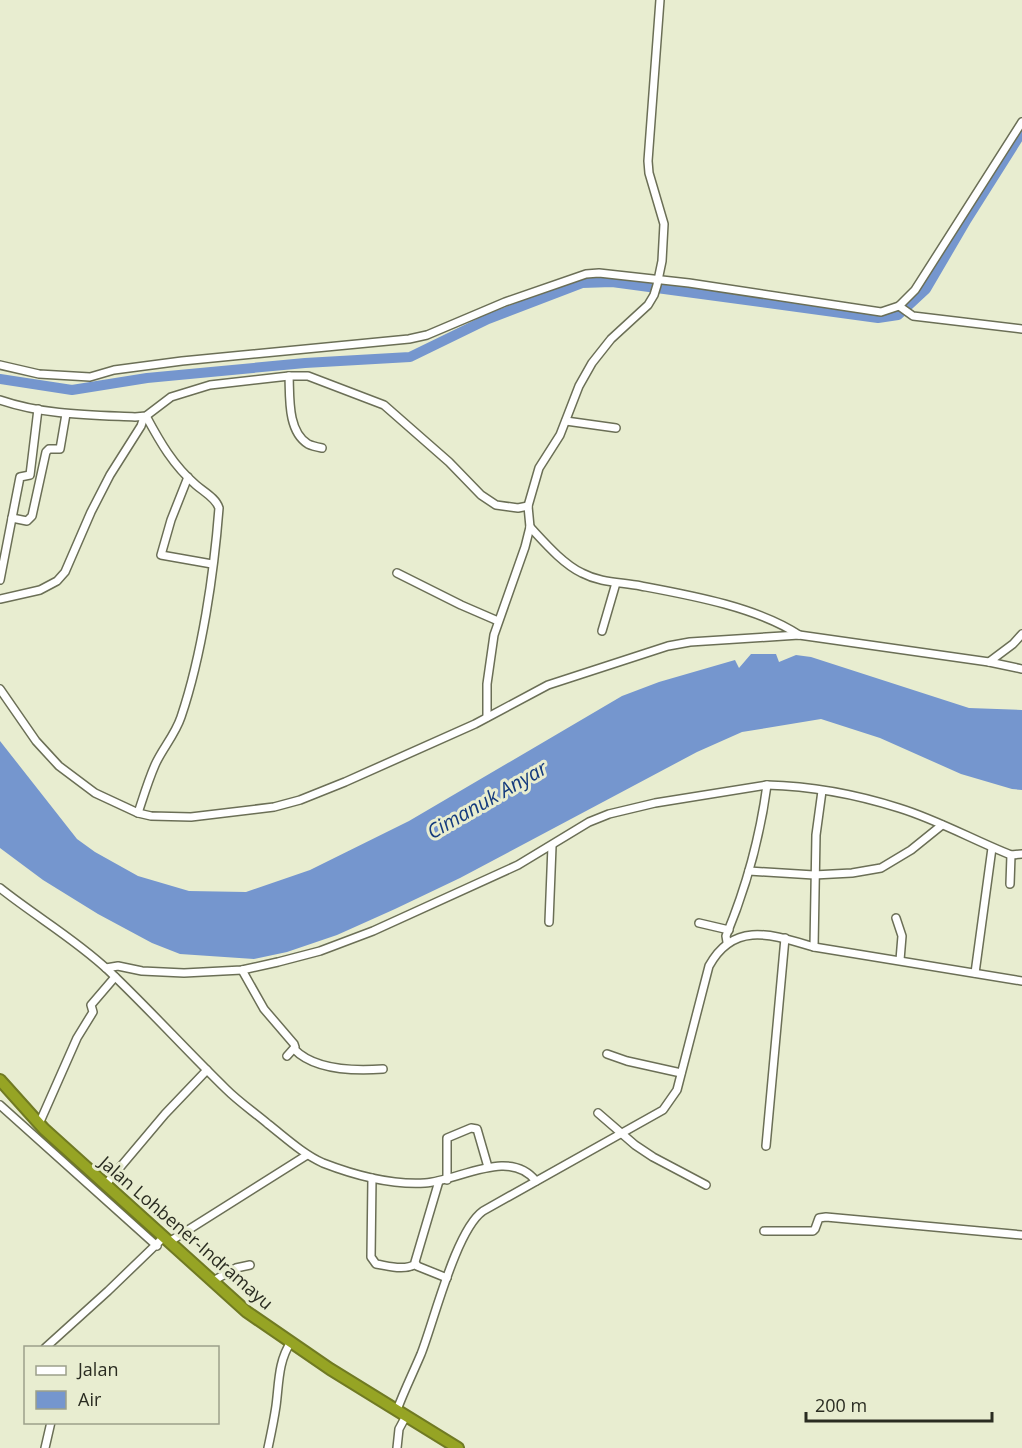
<svg xmlns="http://www.w3.org/2000/svg" width="1022" height="1448" font-family="'Open Sans',sans-serif">
  <style>
    .water { fill: #7596ce }
    .lines { fill: none; stroke-linecap: round; stroke-linejoin: round }
    .river { stroke: #7596ce; stroke-width: 10 }
    .minor-casing { stroke: #6b6f56; stroke-width: 10 }
    .highway-casing { stroke: #707a23; stroke-width: 14 }
    .minor { stroke: #fff; stroke-width: 7 }
    .highway { stroke: #96a424; stroke-width: 10 }
    .labels { text-anchor: middle; stroke-width: 6; stroke-linejoin: round; paint-order: stroke }
    .street-label { font-size: 18px; fill: #2a2c21; stroke: #e8edd0 }
    .water-label { font-size: 20px; font-style: italic; fill: #143b7d; stroke: #e8edd0 }
  </style>
  <rect width="100%" height="100%" fill="#e8edd0"/>
  <polygon class="water" points="751,654 776,654 779,662 796,655 811,657 969,708 1022,710 1022,790 1012,789 961,774 880,738 821,719 742,732 697,752 460,878 395,909 337,935 287,952 254,959 180,954 152,943 98,914 43,880 0,848 0,741 77,839 95,852 138,876 189,891 246,892 310,870 409,821 622,696 659,682 735,660 739,668"/>
  <g class="lines">
    <polyline class="river" points="0,379 72,390 147,378 305,363 410,357 488,319 582,283 612,282 878,318 898,315 926,289 967,219 1022,132"/>
    <g class="minor-casing">
      <g id="minor">
        <polyline points="899,306 913,316 1022,329"/>
        <polyline points="0,365 39,374 90,377 114,370 182,361 409,339 427,335 505,302 586,274 599,273 689,283 881,312 899,306 915,290 1022,122"/>
        <path d="M289,376C290,396 287,431 308,444C312,446 317,447 322,448"/>
        <path d="M0,400C44,415 89,415 135,417L146,416L171,397L210,385L289,376H308L384,405L449,462L481,495L496,505L518,508L528,506"/>
        <polyline points="566,421 616,428"/>
        <polyline points="188,477 171,520 161,555 212,564"/>
        <polyline points="12,518 20,477 30,475 38,409"/>
        <path d="M530,527C545,543 563,564 582,573C601,583 620,582 641,586C689,595 757,607 799,635"/>
        <polyline points="397,573 461,605 498,621"/>
        <polyline points="0,580 12,518 27,521 32,516 46,452 49,449 60,449 66,414"/>
        <polyline points="0,599 40,590 57,581 65,572 91,512 110,475 141,426 144,417"/>
        <polyline points="602,631 616,583"/>
        <polyline points="989,662 1013,644 1022,634"/>
        <polyline points="0,689 36,741 59,766 95,793 138,813 151,816 191,817 274,807 300,800 345,782 475,724 548,685 668,646 690,642 799,635 989,662 1022,669"/>
        <polyline points="487,717 487,684 494,635 525,547 530,527 528,506 539,468 560,435 579,386 592,363 611,339 648,305 654,295 657,285 662,261 664,224 649,173 648,161 660,0"/>
        <path d="M767,785C810,786 858,795 899,808C938,820 973,840 1011,855L1022,854"/>
        <path d="M138,813C143,798 148,781 155,765C162,749 175,735 181,717C202,655 214,573 219,508C216,498 204,492 196,485C173,465 160,442 146,416"/>
        <polyline points="749,871 814,875 852,873 881,868 911,850 942,825"/>
        <polyline points="1010,884 1011,855"/>
        <path d="M0,888C35,916 75,939 108,970C149,1009 186,1050 226,1089C239,1102 254,1112 268,1124C286,1138 303,1154 323,1163C354,1175 392,1185 425,1183C459,1181 509,1147 536,1181"/>
        <polyline points="896,918 902,936 900,960"/>
        <polyline points="549,922 552,846"/>
        <polyline points="699,923 729,930"/>
        <polyline points="814,947 816,835 822,791"/>
        <path d="M106,968L118,966L142,971L184,973L242,970L278,962L320,951L373,931L518,865L589,822L609,814L655,803L767,785C760,837 746,888 726,936L727,942"/>
        <polyline points="242,970 264,1009 294,1044 295,1047 287,1056"/>
        <polyline points="975,973 992,848"/>
        <path d="M294,1049C315,1071 355,1071 383,1069"/>
        <polyline points="607,1054 627,1061 681,1073"/>
        <polyline points="0,1105 157,1246"/>
        <polyline points="598,1113 635,1145 653,1157 706,1185"/>
        <polyline points="39,1124 77,1038 93,1012 91,1005 115,977"/>
        <polyline points="766,1146 785,938"/>
        <path d="M372,1178L371,1257L376,1264C389,1266 404,1271 416,1264"/>
        <polyline points="447,1180 447,1138 471,1128 477,1129 488,1167"/>
        <polyline points="439,1181 415,1262 417,1266 447,1278"/>
        <polyline points="106,1184 165,1114 207,1070"/>
        <polyline points="764,1231 813,1231 815,1229 819,1218 826,1217 1022,1235"/>
        <polyline points="169,1242 307,1155"/>
        <polyline points="213,1281 236,1268 250,1265"/>
        <polyline points="45,1348 108,1291 164,1237"/>
        <path d="M397,1410C404,1391 413,1373 421,1354C434,1321 456,1230 483,1211L663,1110L677,1090L709,966C734,920 773,935 814,947L1022,981"/>
        <polyline points="45,1448 51,1422"/>
        <path d="M268,1448C271,1434 274,1420 276,1406C279,1384 278,1361 291,1342"/>
        <polyline points="397,1448 399,1429 406,1416"/>
      </g>
    </g>
    <g class="highway-casing">
      <polyline id="highway" points="0,1080 44,1129 247,1312 330,1369 458,1448"/>
    </g>
    <use href="#minor" class="minor"/>
    <use href="#highway" class="highway"/>
  </g>
  <g class="labels">
    <g class="street-label">
      <text transform="translate(186 1233) rotate(41)" y="6">Jalan Lohbener-Indramayu</text>
    </g>
    <g class="water-label">
      <text transform="translate(487 800) rotate(-30)" y="7">Cimanuk Anyar</text>
    </g>
  </g>
  <rect x="24" y="1346" width="195" height="78" fill="#e8edd0" stroke="#9ca08a" stroke-width="1.5"/>
  <rect x="36" y="1366" width="30" height="9" fill="#ffffff" stroke="#9ca08a" stroke-width="1.5"/>
  <text x="78" y="1376" font-size="18" fill="#2a2c21">Jalan</text>
  <rect x="36" y="1391" width="30" height="18" fill="#7596ce" stroke="#9ca08a" stroke-width="1.5"/>
  <text x="78" y="1406" font-size="18" fill="#2a2c21">Air</text>
  <path d="M806 1412v9h186v-9" fill="none" stroke="#2a2c21" stroke-width="3"/>
  <text x="815" y="1412" font-size="18" fill="#2a2c21" stroke="#e8edd0" stroke-width="4.5" paint-order="stroke">200 m</text>
</svg>
